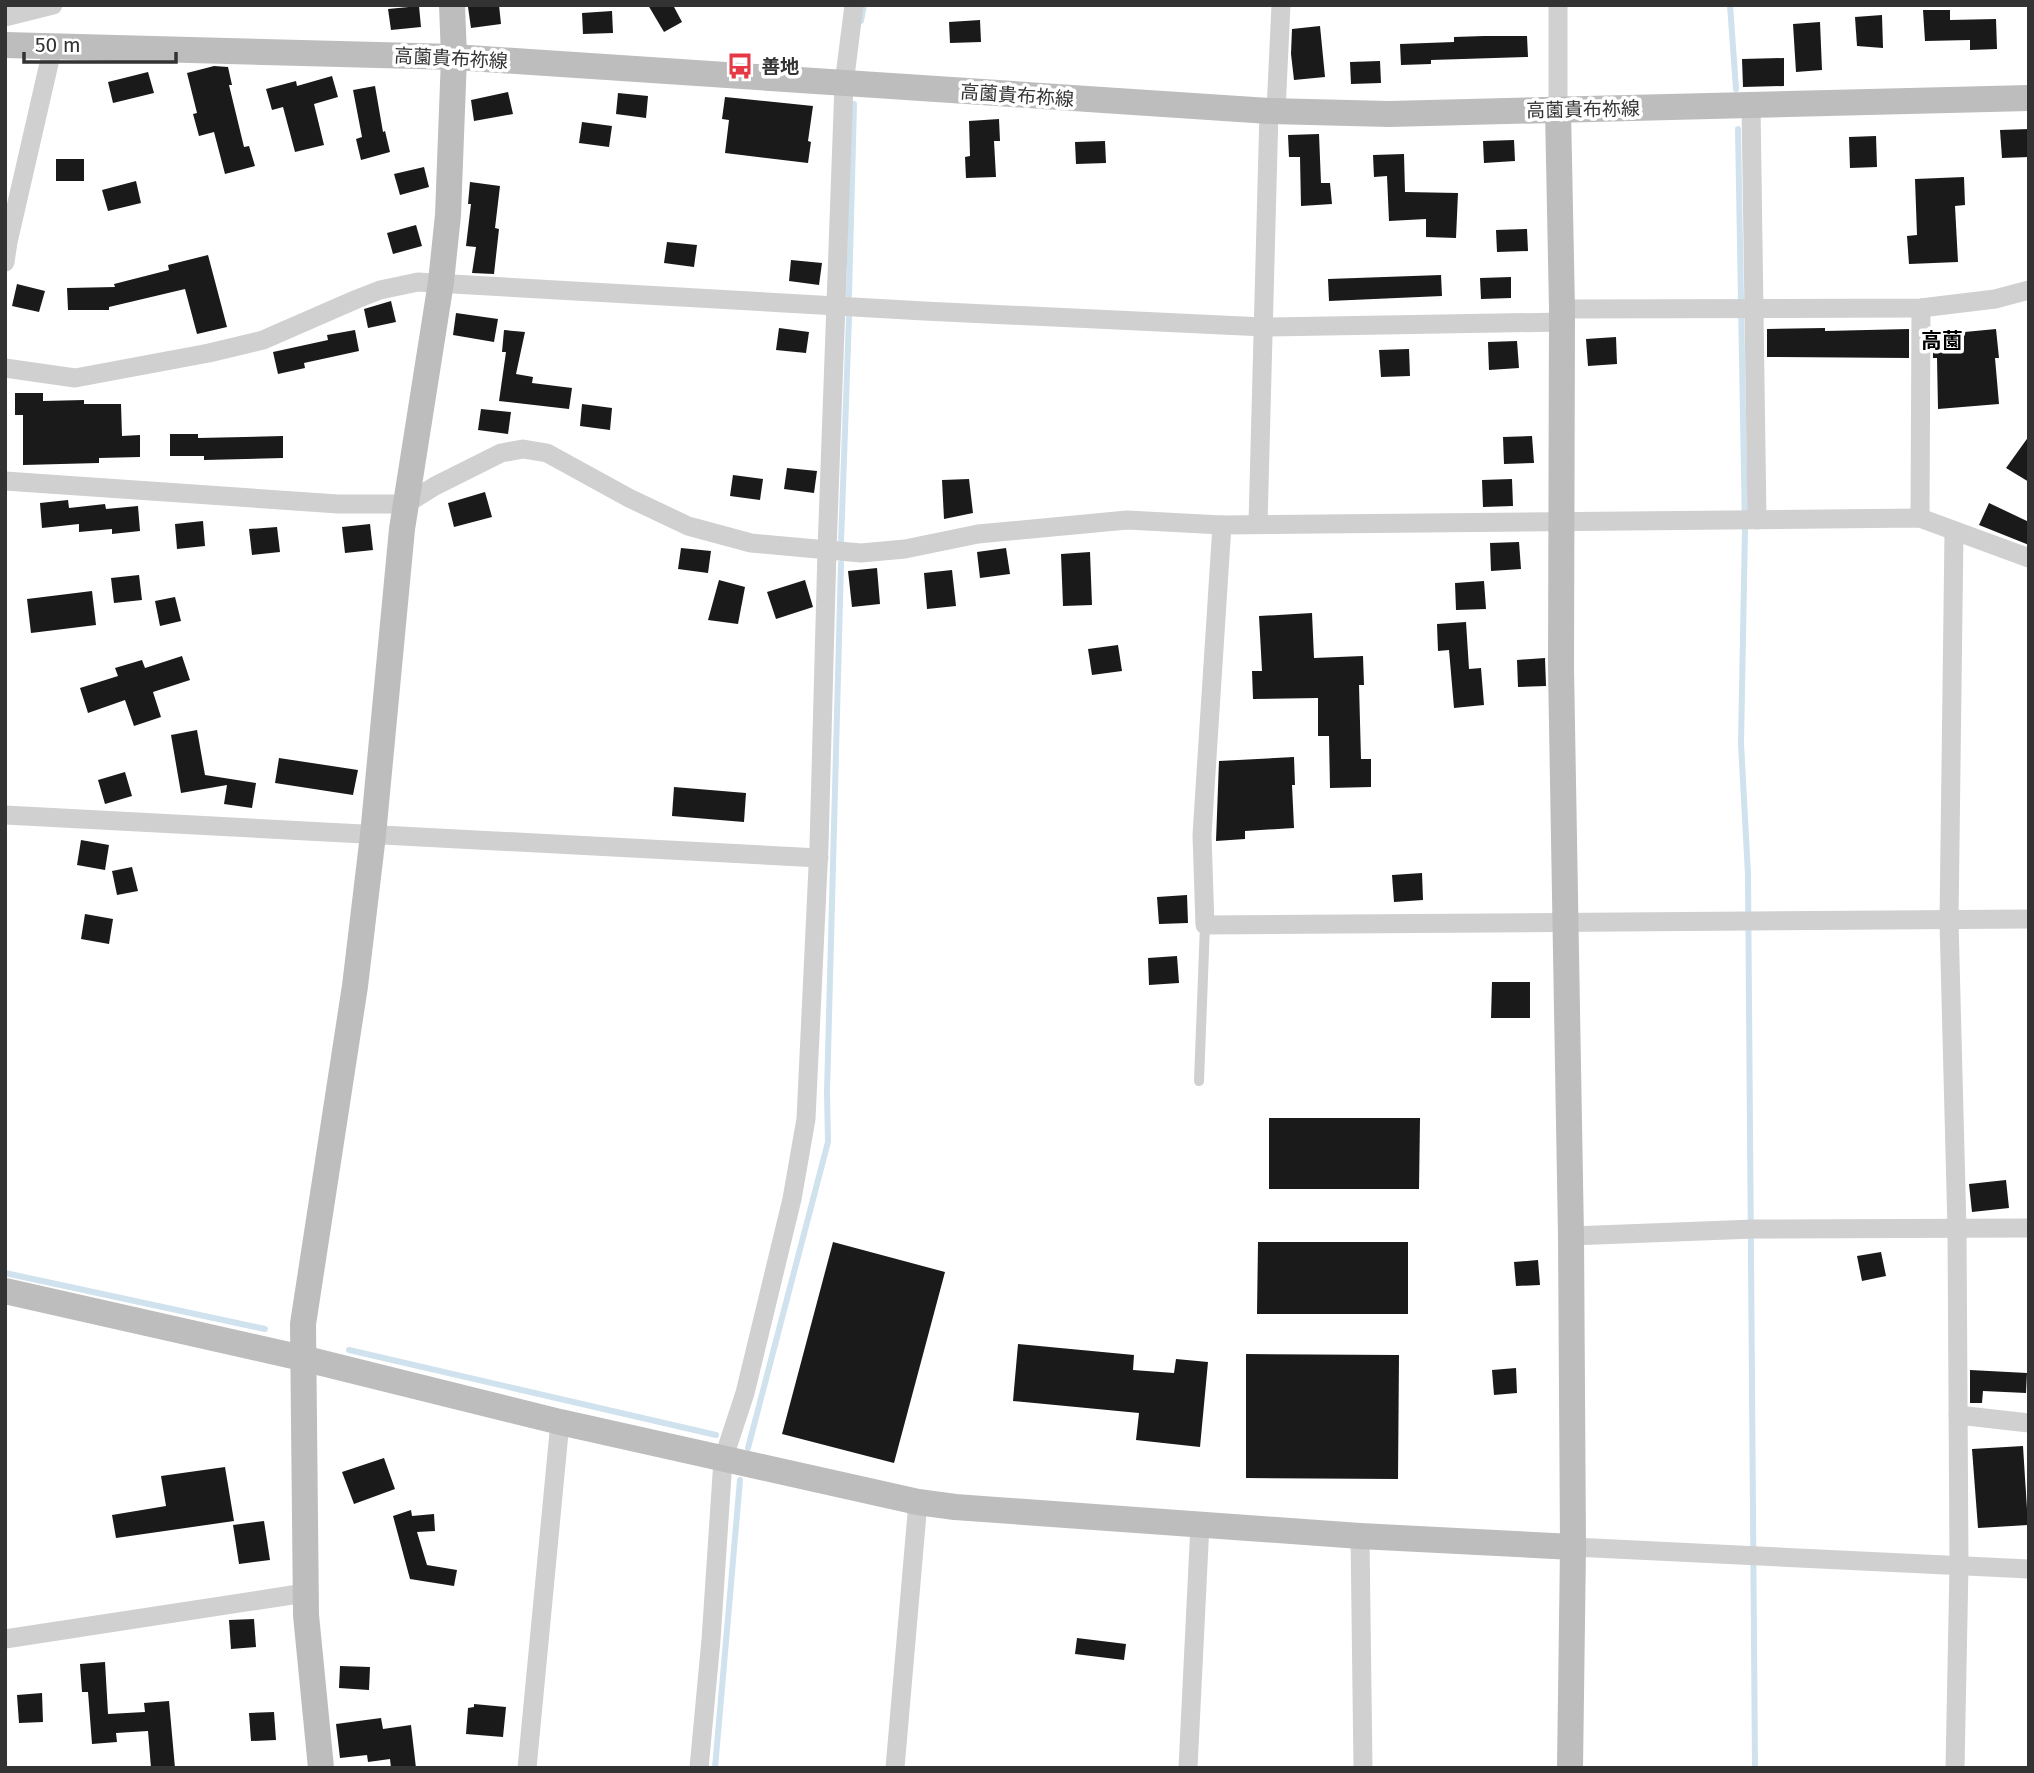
<svg xmlns="http://www.w3.org/2000/svg" width="2034" height="1773" font-family="'Fira Sans','Noto Sans JP',sans-serif">
  <style>
    .lines { fill: none; stroke-linecap: round; stroke-linejoin: round }
    .stream { stroke: #cfe2ee; stroke-width: 6 }
    .building { fill: #1a1a1a }
    .lane { stroke: #d0d0d0; stroke-width: 10 }
    .street { stroke: #d0d0d0; stroke-width: 19 }
    .secondary { stroke: #bdbdbd; stroke-width: 26 }
    .labels { text-anchor: middle; stroke-width: 7; stroke-linejoin: round; paint-order: stroke }
    .street-label { font-size: 19px; fill: #333; stroke: #fff }
    .poi-label { font-size: 19px; font-weight: bold; fill: #333; stroke: #fff; text-anchor: start }
    .neighbourhood-label { font-size: 21px; font-weight: bold; fill: #000; stroke: #fff }
  </style>
  <rect width="100%" height="100%" fill="#fff"/>
  <g class="lines">
    <g class="stream">
      <polyline points="1730,5 1736,89"/>
      <polyline points="861,21 864,5"/>
      <polyline points="1738,129 1745,529 1741,743 1748,874 1755,1768"/>
      <polyline points="849,295 854,104"/>
      <polyline points="841,543 849,317"/>
      <polyline points="5,1273 265,1329"/>
      <polyline points="349,1350 716,1435"/>
      <polyline points="748,1448 828,1142 827,1092 841,563"/>
      <polyline points="715,1768 740,1480"/>
    </g>
  </g>
  <g class="building">
    <polygon points="499,5 501,24 471,28 468,7"/>
    <polygon points="648,5 673,5 682,22 664,32"/>
    <polygon points="419,6 421,27 391,30 388,9"/>
    <polygon points="1923,10 1950,10 1950,20 1996,19 1997,49 1970,50 1970,40 1925,41"/>
    <polygon points="612,11 613,33 583,34 582,13"/>
    <polygon points="1882,15 1883,48 1857,46 1855,17"/>
    <polygon points="980,20 981,42 950,43 949,22"/>
    <polygon points="1820,22 1822,70 1796,72 1793,24"/>
    <polygon points="1320,26 1325,77 1294,80 1291,54 1292,29"/>
    <polygon points="1484,36 1527,36 1528,57 1431,60 1431,64 1401,65 1400,44 1454,42 1454,37"/>
    <polygon points="1784,58 1784,86 1743,87 1742,59"/>
    <polygon points="1380,61 1381,83 1351,84 1350,62"/>
    <polygon points="214,66 228,67 232,85 229,85 244,147 249,146 255,166 225,174 214,132 199,136 193,114 197,113 187,73"/>
    <polygon points="148,72 154,93 113,103 108,82"/>
    <polygon points="332,76 338,97 314,104 324,145 295,152 283,107 272,110 266,89 296,81 297,86"/>
    <polygon points="375,86 383,132 385,131 390,152 361,160 356,139 362,137 353,90"/>
    <polygon points="508,92 513,114 474,121 471,100"/>
    <polygon points="618,93 648,96 646,118 616,114"/>
    <polygon points="725,97 813,106 808,141 811,142 808,163 725,153 729,120 722,119"/>
    <polygon points="999,119 1000,141 994,141 996,177 966,178 965,157 970,156 969,121"/>
    <polygon points="582,122 612,126 609,147 579,143"/>
    <polygon points="2029,129 2029,157 2002,158 2000,130"/>
    <polygon points="1319,134 1321,183 1330,183 1332,204 1301,206 1300,157 1289,157 1288,135"/>
    <polygon points="1876,136 1877,167 1850,168 1849,137"/>
    <polygon points="1514,140 1515,161 1484,163 1483,141"/>
    <polygon points="1105,141 1106,163 1076,164 1075,142"/>
    <polygon points="1404,154 1405,192 1458,193 1456,238 1426,237 1426,219 1389,221 1387,176 1374,177 1373,155"/>
    <rect x="56" y="159" width="28" height="22"/>
    <polygon points="424,167 429,187 400,195 394,174"/>
    <polygon points="1964,177 1965,205 1955,206 1958,262 1909,264 1907,236 1917,235 1915,179"/>
    <polygon points="136,181 141,203 108,211 102,190"/>
    <polygon points="470,182 500,186 495,228 499,229 494,274 472,273 476,247 466,246 471,204 468,204"/>
    <polygon points="416,225 422,246 393,254 387,233"/>
    <polygon points="1527,229 1528,251 1497,252 1496,230"/>
    <polygon points="667,242 697,245 694,267 664,263"/>
    <polygon points="208,255 227,327 197,334 185,289 109,307 109,310 68,310 67,288 115,287 114,284 169,270 168,265"/>
    <polygon points="791,260 822,263 819,285 789,281"/>
    <polygon points="1441,275 1442,296 1329,301 1328,279"/>
    <polygon points="1511,277 1511,298 1481,299 1480,278"/>
    <polygon points="17,284 45,291 39,312 12,306"/>
    <polygon points="391,301 396,322 368,328 364,309"/>
    <polygon points="456,313 498,319 494,342 453,335"/>
    <polygon points="779,328 809,332 806,353 776,350"/>
    <polygon points="1825,328 1825,331 1909,329 1909,358 1767,357 1767,329"/>
    <polygon points="1996,329 1999,358 1995,358 1999,404 1938,409 1937,358 1933,358 1933,335"/>
    <polygon points="355,330 359,351 304,363 305,368 278,374 273,352 328,340 327,335"/>
    <polygon points="504,330 525,332 516,374 533,377 532,383 572,388 569,409 499,401 506,352 502,352"/>
    <polygon points="1616,337 1617,364 1588,366 1586,339"/>
    <polygon points="1517,341 1519,368 1489,370 1488,342"/>
    <polygon points="1409,349 1410,376 1381,377 1379,350"/>
    <polygon points="15,393 43,393 43,401 84,400 84,404 121,404 122,436 140,435 140,457 99,458 99,463 23,465 23,415 15,415"/>
    <polygon points="582,404 612,408 610,430 580,426"/>
    <polygon points="481,409 511,412 508,434 478,430"/>
    <polygon points="170,434 198,434 198,438 283,436 283,458 204,460 204,456 170,456"/>
    <polygon points="1532,436 1534,463 1504,464 1503,437"/>
    <polygon points="2029,436 2029,482 2006,468"/>
    <polygon points="787,468 817,471 814,493 784,489"/>
    <polygon points="733,475 763,479 760,500 730,496"/>
    <polygon points="969,479 973,513 944,519 942,480"/>
    <polygon points="1512,479 1513,506 1483,507 1482,480"/>
    <polygon points="485,492 492,517 454,527 448,503"/>
    <polygon points="68,500 69,508 105,504 106,509 138,506 140,531 112,534 112,529 79,532 79,524 42,528 40,503"/>
    <polygon points="1989,503 2029,522 2029,545 1979,525"/>
    <polygon points="203,521 205,546 177,549 175,524"/>
    <polygon points="370,524 373,550 345,553 342,527"/>
    <polygon points="277,527 280,552 252,555 249,529"/>
    <polygon points="1519,542 1521,569 1491,571 1490,543"/>
    <polygon points="681,548 711,551 708,573 678,569"/>
    <polygon points="1006,548 1010,574 980,578 977,552"/>
    <polygon points="1090,552 1092,605 1063,606 1061,554"/>
    <polygon points="877,568 880,604 852,607 848,571"/>
    <polygon points="952,570 956,606 927,609 924,573"/>
    <polygon points="139,575 142,600 114,603 111,578"/>
    <polygon points="719,580 745,587 738,624 708,620"/>
    <polygon points="805,580 813,607 776,619 767,592"/>
    <polygon points="1484,581 1486,609 1456,610 1455,583"/>
    <polygon points="92,591 96,625 31,633 27,599"/>
    <polygon points="175,597 181,621 160,626 155,601"/>
    <polygon points="1312,613 1314,658 1363,656 1364,685 1359,685 1361,759 1371,759 1371,787 1330,788 1329,736 1318,736 1318,698 1253,699 1252,671 1262,671 1259,616"/>
    <polygon points="1466,622 1469,669 1481,668 1484,705 1454,708 1449,650 1438,651 1437,624"/>
    <polygon points="1118,645 1122,671 1092,675 1088,649"/>
    <polygon points="182,656 190,680 153,692 161,717 134,726 125,700 88,713 80,688 118,676 115,668 142,660 145,668"/>
    <polygon points="1545,658 1546,686 1518,687 1517,660"/>
    <polygon points="197,730 205,775 256,783 252,808 224,804 227,785 181,793 171,735"/>
    <polygon points="1294,757 1295,785 1292,785 1294,828 1245,831 1245,839 1216,841 1219,761"/>
    <polygon points="279,758 358,770 353,795 275,783"/>
    <polygon points="125,772 132,796 105,804 98,780"/>
    <polygon points="674,787 746,793 744,822 672,816"/>
    <polygon points="81,840 109,845 105,870 77,865"/>
    <polygon points="132,867 138,891 117,895 112,871"/>
    <polygon points="1422,873 1423,900 1394,902 1392,875"/>
    <polygon points="1187,895 1188,923 1159,924 1157,897"/>
    <polygon points="85,914 113,919 109,944 81,939"/>
    <polygon points="1177,956 1179,983 1149,985 1148,958"/>
    <polygon points="1492,982 1530,982 1530,1018 1491,1018"/>
    <polygon points="1269,1118 1420,1118 1419,1189 1269,1189"/>
    <polygon points="2006,1180 2009,1208 1972,1212 1969,1184"/>
    <polygon points="833,1242 945,1272 894,1463 782,1434"/>
    <polygon points="1258,1242 1408,1242 1408,1314 1257,1314"/>
    <polygon points="1881,1252 1886,1276 1862,1281 1857,1256"/>
    <polygon points="1538,1260 1540,1285 1516,1286 1514,1262"/>
    <polygon points="1018,1344 1134,1355 1133,1370 1174,1373 1176,1359 1208,1362 1200,1447 1136,1440 1139,1413 1013,1401"/>
    <polygon points="1246,1354 1399,1355 1398,1479 1246,1478"/>
    <polygon points="1516,1368 1517,1393 1494,1395 1492,1370"/>
    <polygon points="1970,1370 2027,1373 2026,1393 1983,1391 1982,1403 1970,1403"/>
    <polygon points="2023,1446 2028,1525 1978,1528 1972,1449"/>
    <polygon points="384,1458 395,1489 354,1504 342,1472"/>
    <polygon points="225,1467 234,1521 116,1538 112,1515 166,1506 161,1476"/>
    <polygon points="411,1510 412,1516 434,1514 435,1531 417,1532 427,1565 457,1570 454,1586 410,1579 393,1516"/>
    <polygon points="264,1521 270,1560 239,1564 233,1525"/>
    <polygon points="254,1619 256,1647 231,1649 229,1620"/>
    <polygon points="1077,1638 1126,1644 1124,1660 1075,1654"/>
    <polygon points="105,1662 108,1714 145,1712 144,1703 169,1701 175,1768 151,1768 148,1731 116,1733 117,1742 92,1744 88,1692 82,1692 80,1664"/>
    <polygon points="340,1666 370,1667 369,1690 339,1688"/>
    <polygon points="42,1693 43,1722 19,1723 17,1695"/>
    <polygon points="474,1704 506,1707 503,1737 466,1734 468,1708 474,1707"/>
    <polygon points="274,1712 276,1740 251,1741 249,1713"/>
    <polygon points="381,1718 383,1729 411,1725 416,1768 391,1768 390,1759 368,1762 367,1755 340,1758 336,1724"/>
  </g>
  <g class="lines">
    <polyline class="lane" points="1199,1081 1205,925"/>
    <g class="street">
      <polyline points="5,17 53,5"/>
      <polyline points="1751,105 1757,520"/>
      <polyline points="1558,110 1558,5"/>
      <polyline points="1276,111 1281,5"/>
      <polyline points="5,262 8,242 53,46"/>
      <polyline points="1562,309 1921,308 1995,299 2029,290"/>
      <polyline points="5,368 75,378 209,353 263,340 357,299 380,290 418,282 924,311 1264,327 1562,322"/>
      <polyline points="5,481 338,504 406,504 435,486 501,453 523,449 547,453 629,498 688,526 751,543 861,553 905,549 978,534 1127,520 1222,525 1920,518 2029,558"/>
      <polyline points="1920,518 1921,308"/>
      <polyline points="1258,524 1269,111"/>
      <polyline points="1222,525 1202,835 1205,925 2029,919"/>
      <polyline points="1954,532 1949,921 1957,1229 1959,1566 1955,1768"/>
      <polyline points="5,815 819,858"/>
      <polyline points="1571,1236 1754,1229 2029,1228"/>
      <polyline points="1958,1415 2029,1423"/>
      <polyline points="1360,1536 1363,1768"/>
      <polyline points="1573,1547 2029,1569"/>
      <polyline points="5,1639 305,1593"/>
      <polyline points="527,1768 560,1422"/>
      <polyline points="699,1768 711,1640 723,1460 745,1393 792,1199 806,1119 819,846 827,550 844,84 854,5"/>
      <polyline points="895,1768 918,1502"/>
      <polyline points="1188,1768 1200,1524"/>
    </g>
    <g class="secondary">
      <polyline points="5,45 454,57 1269,111 1389,114 2029,98"/>
      <polyline points="1558,110 1562,309 1561,668 1571,1236 1573,1547 1570,1768"/>
      <polyline points="5,1291 302,1358 560,1422 918,1502 955,1507 1360,1536 1573,1547"/>
      <polyline points="321,1768 306,1615 303,1324 355,986 373,835 402,529 441,282 448,215 454,57 452,5"/>
    </g>
  </g>
  <defs>
    <g id="bus-bare" transform="scale(2.1)"><path d="M-5-6H5V4H4V6H2V4H-2V6H-4V4H-5ZM-3.5-4V0h7V-4ZM-3.5 1.2v1.5H-2V1.2ZM2 1.2v1.5H3.5V1.2Z" fill="#e63946" stroke="#fff" stroke-width="2.5" paint-order="stroke"/></g>
  </defs>
  <g fill-rule="evenodd">
    <use href="#bus-bare" x="740" y="66"/>
  </g>
  <g class="labels">
    <g class="street-label">
      <text transform="translate(451 58) rotate(3)" y="7">高薗貴布祢線</text>
      <text transform="translate(1017 95) rotate(4)" y="7">高薗貴布祢線</text>
      <text transform="translate(1583 109) rotate(-1)" y="7">高薗貴布祢線</text>
    </g>
    <g class="poi-label">
      <text x="761" y="73">善地</text>
    </g>
    <g class="neighbourhood-label">
      <text x="1942" y="348">高薗</text>
    </g>
  </g>
  <rect width="2034" height="1773" fill="none" stroke="#333333" stroke-width="14"/>
  <path d="M24 52v10h152v-10" fill="none" stroke="#333333" stroke-width="3.5"/>
  <text x="35" y="52" font-size="21" fill="#333333" stroke="#ffffff" stroke-width="5" paint-order="stroke">50 m</text>
</svg>
